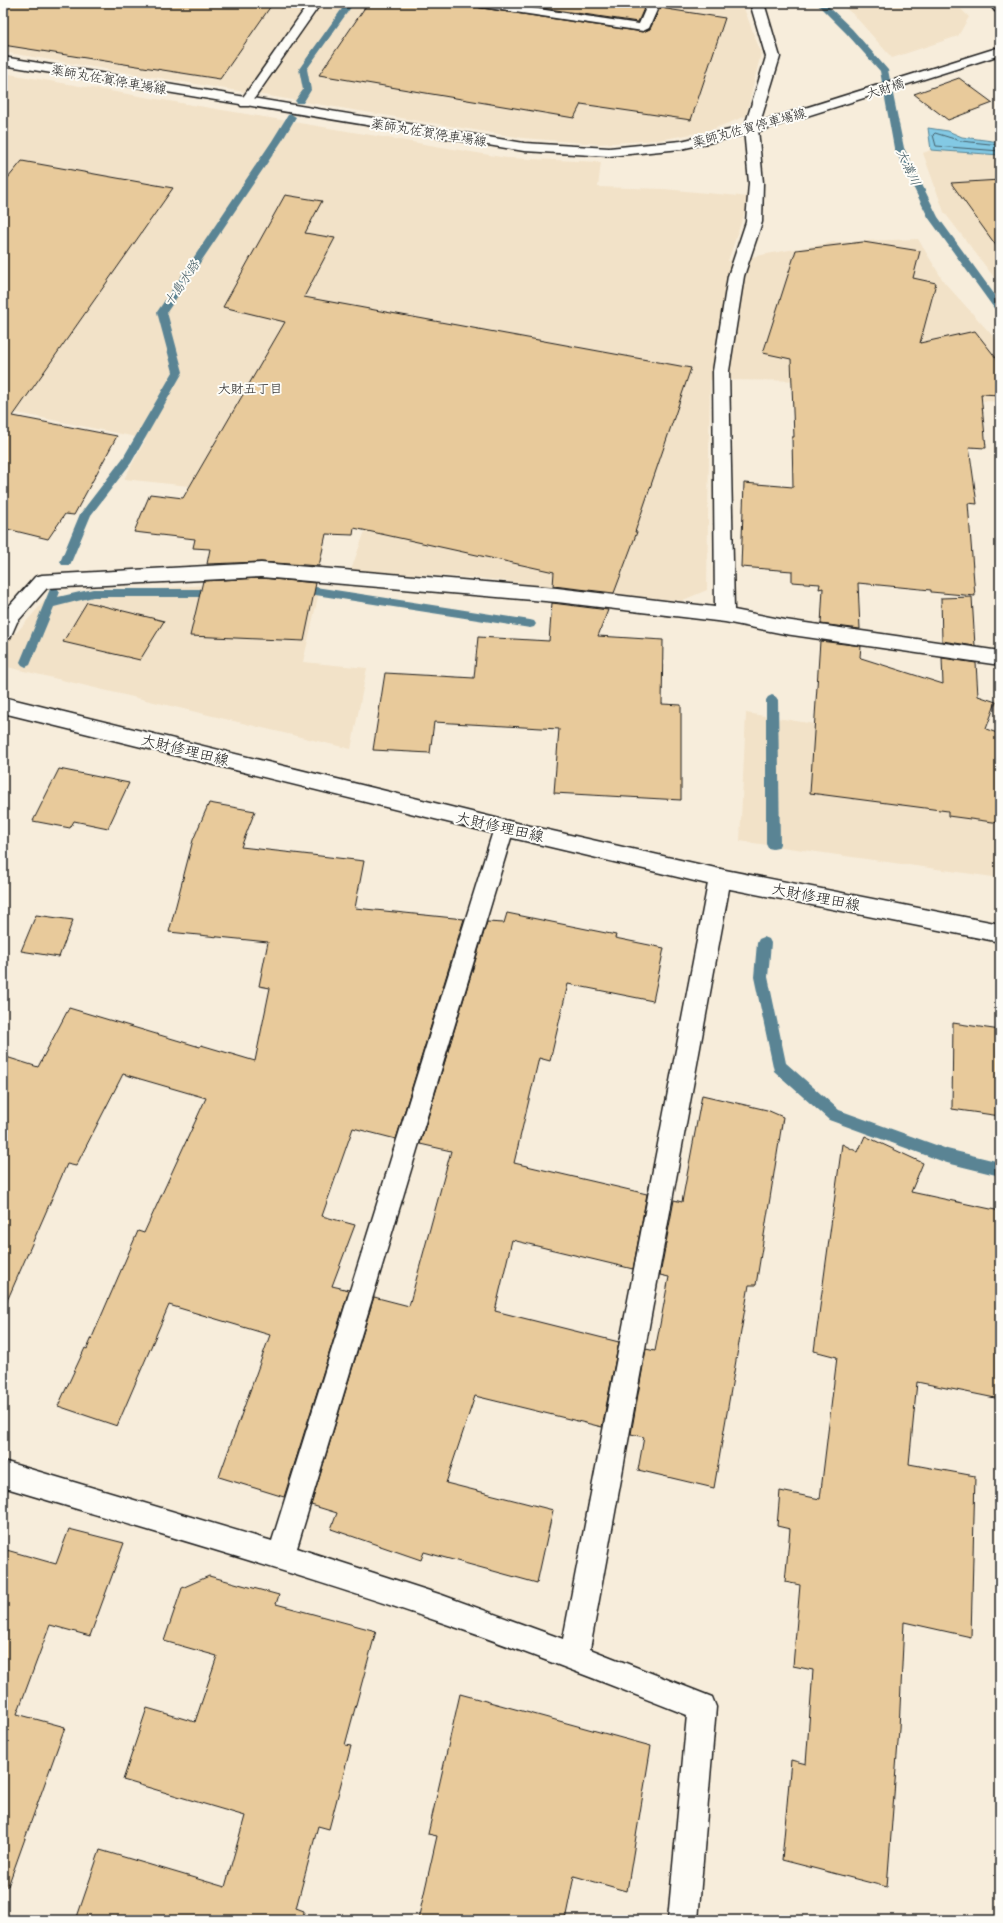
<svg xmlns="http://www.w3.org/2000/svg" width="1003" height="1923" font-family="'Shantell Sans','Klee One',sans-serif">
  <style>
    .built { fill: #f2e2c8 }
    .water { fill: #83c9e4; stroke: #5a8494 }
    .lines { fill: none; stroke-linecap: round; stroke-linejoin: round }
    .shore { stroke: #45616c; stroke-width: 1 }
    .stream { fill: #5a8494; fill-rule: evenodd }
    .building { fill: #e8ca9b; stroke: #1c1c1c }
    .lane-casing { stroke: #1c1c1c; stroke-width: 3 }
    .street-casing { stroke: #1c1c1c; stroke-width: 3 }
    .secondary-casing { stroke: #1c1c1c; stroke-width: 3 }
    .lane { fill: #fdfcf7; fill-rule: evenodd }
    .street { fill: #fdfcf7; fill-rule: evenodd }
    .secondary { fill: #fdfcf7; fill-rule: evenodd }
    .labels { text-anchor: middle; stroke-width: 4; stroke-linejoin: round; paint-order: stroke }
    .far-street-label { font-size: 13px; fill: #1c1c1c; stroke: #fdfcf7 }
    .far-water-label { font-size: 13px; font-style: italic; fill: #405962; stroke: #fdfcf7 }
    .far-neighbourhood-label { font-size: 13px; fill: #1c1c1c; stroke: #fdfcf7 }
    .street-label { font-size: 15px; fill: #1c1c1c; stroke: #fdfcf7 }
  </style>
  <rect width="100%" height="100%" fill="#f7eddb"/>
  <filter id="ink" filterUnits="userSpaceOnUse"><feTurbulence type="fractalNoise" baseFrequency=".025" numOctaves="2"/><feDisplacementMap in="SourceGraphic" scale="8" xChannelSelector="R" yChannelSelector="G"/><feConvolveMatrix kernelMatrix="1 2 1 2 8 2 1 2 1" color-interpolation-filters="sRGB"/></filter>
  <g filter="url(#ink)">
    <g class="built">
      <polygon points="3,3 742,3 761,53 746,116 708,131 659,140 598,144 523,138 3,52"/>
      <polygon points="839,3 955,3 969,17 958,36 892,58 854,15"/>
      <polygon points="3,73 507,158 601,162 598,187 664,189 750,197 728,261 835,242 918,239 944,282 1000,344 1000,402 906,395 836,381 710,380 707,590 681,601 477,578 351,570 374,506 124,479 146,439 3,410"/>
      <polygon points="931,150 1000,155 1000,285 944,212 923,153"/>
      <polygon points="259,581 320,588 303,662 367,668 351,749 3,666 3,630 16,633 48,597"/>
      <polygon points="746,713 1000,754 1000,878 740,841"/>
    </g>
    <polygon class="water" points="928,128 948,131 962,137 1000,142 1000,155 931,150"/>
    <g class="lines">
      <polyline class="shore" points="1000,145 961,141 935,133 933,135 936,146 1000,151"/>
      <g class="stream">
        <polygon points="346,3 354,3 307,69 311,90 303,103 297,103 295,101 303,90 299,69"/>
        <polygon points="816,3 825,3 852,29 888,70 904,148 938,217 1000,302 1000,312 996,311 928,217 894,148 880,71 846,33"/>
        <polygon points="291,114 296,117 282,141 167,312 183,372 131,463 91,515 70,565 62,565 60,562 80,514 123,458 173,372 157,312 272,141 288,115"/>
        <polygon points="296,584 530,620 534,621 536,624 534,627 530,628 296,592 292,591 290,588 292,585"/>
        <polygon points="54,588 58,589 60,592 58,597 93,589 219,589 223,590 225,593 223,596 219,597 93,597 54,607 30,665 26,667 22,665 20,662 50,589"/>
        <polygon points="772,695 776,697 778,700 780,844 778,848 773,849 768,848 766,844 766,700 768,697"/>
        <polygon points="764,937 769,939 771,943 768,977 786,1063 839,1110 947,1149 1000,1162 1000,1176 947,1163 829,1120 774,1071 754,977 757,943 759,939"/>
      </g>
    </g>
    <g class="building">
      <polygon points="3,3 273,3 220,79 3,45"/>
      <polygon points="368,3 468,3 475,7 643,32 650,29 660,8 725,18 691,120 581,104 574,118 319,75"/>
      <polygon points="508,3 629,3 645,6 638,22"/>
      <polygon points="959,78 993,103 948,120 914,94"/>
      <polygon points="22,161 173,188 13,416 117,436 74,515 65,514 48,539 3,528 3,184"/>
      <polygon points="1000,180 1000,251 951,183"/>
      <polygon points="285,195 322,201 305,233 335,238 304,297 691,368 635,532 637,532 614,593 553,586 554,572 354,528 353,535 326,534 319,566 261,562 207,564 210,549 193,548 195,539 134,532 150,494 183,498 285,322 223,307"/>
      <polygon points="863,242 920,251 913,278 936,283 920,343 975,331 1000,363 1000,395 981,394 986,448 969,447 977,504 968,503 975,596 931,592 931,590 858,583 860,629 821,624 823,588 819,589 820,584 792,582 792,571 741,567 744,483 793,487 792,437 794,437 791,359 763,353 796,250"/>
      <polygon points="261,578 316,583 304,641 190,636 203,581"/>
      <polygon points="972,597 975,646 942,641 941,598"/>
      <polygon points="87,602 164,621 140,660 63,642"/>
      <polygon points="552,603 608,610 598,636 663,640 662,704 681,705 681,800 554,793 559,729 434,722 430,753 373,750 385,673 474,678 478,637 549,641"/>
      <polygon points="820,641 861,646 860,657 861,658 943,684 942,658 976,663 978,696 996,702 986,729 1000,734 1000,823 948,816 948,811 810,793"/>
      <polygon points="59,769 129,783 108,828 74,821 70,828 33,821"/>
      <polygon points="209,803 255,811 241,847 364,861 355,908 464,919 396,1139 353,1128 322,1216 355,1225 332,1286 349,1290 284,1497 219,1477 270,1335 169,1305 117,1426 58,1406 85,1348 87,1349 138,1231 144,1233 206,1098 123,1074 76,1166 67,1164 3,1310 3,1056 38,1067 69,1008 200,1047 201,1045 255,1061 270,988 259,986 268,942 169,932 193,840"/>
      <polygon points="507,913 616,935 615,938 664,948 653,1001 568,984 550,1061 539,1058 514,1163 647,1194 633,1269 512,1240 495,1311 619,1342 602,1427 475,1396 446,1483 553,1510 537,1583 424,1552 421,1560 331,1529 337,1513 311,1505 374,1297 409,1306 451,1151 420,1144 487,922 504,923"/>
      <polygon points="36,915 73,920 59,957 21,951"/>
      <polygon points="953,1023 1000,1030 1000,1116 952,1109"/>
      <polygon points="702,1095 767,1110 783,1117 756,1285 749,1285 714,1488 638,1470 644,1437 631,1434 646,1349 655,1351 669,1277 660,1275 674,1200 682,1202"/>
      <polygon points="865,1136 923,1163 911,1192 1000,1211 1000,1399 917,1382 909,1464 975,1476 971,1637 904,1622 899,1729 887,1887 782,1860 791,1760 806,1764 813,1670 793,1666 800,1585 785,1582 790,1529 777,1526 780,1491 820,1499 837,1357 814,1351 842,1144 858,1152"/>
      <polygon points="69,1529 124,1543 90,1636 50,1625 17,1714 65,1727 8,1886 3,1886 3,1549 56,1564"/>
      <polygon points="209,1576 279,1595 276,1604 376,1631 345,1745 351,1746 329,1829 318,1826 296,1908 304,1911 303,1920 76,1920 100,1850 225,1887 245,1816 123,1780 147,1708 195,1722 217,1656 164,1641 182,1588"/>
      <polygon points="460,1694 651,1746 627,1891 574,1876 565,1920 418,1920 437,1836 428,1834"/>
    </g>
    <g class="lines">
      <g class="lane-casing">
        <g id="lane">
          <polygon points="309,3 321,3 249,106 241,106 239,103"/>
          <polygon points="469,3 498,3 639,24 648,3 660,3 649,28 643,31 475,6"/>
        </g>
      </g>
      <g class="street-casing">
        <g id="street">
          <polygon points="750,3 764,3 780,57 758,129 763,183 762,222 744,276 729,371 734,610 785,620 1000,651 1000,665 785,634 725,622 557,602 261,577 47,588 17,622 10,638 3,640 3,613 35,577 42,575 261,563 557,588 715,607 713,371 728,276 746,222 749,183 744,129 766,57"/>
          <path d="M504,820L511,822L514,828L297,1548L442,1595L563,1639L709,878L712,872L720,869L728,872L731,878L590,1649L712,1697L716,1707L698,1920H668L687,1715C606,1683 525,1651 443,1623C298,1573 150,1531 3,1487V1461L272,1541L494,828L497,822Z"/>
        </g>
      </g>
      <g class="secondary-casing">
        <g id="secondary">
          <polygon points="989,3 1000,3 1000,12 995,11"/>
          <polygon points="1000,47 1000,55 756,132 681,149 609,156 524,151 3,65 3,57 524,143 609,148 681,141 747,126"/>
          <polygon points="3,697 504,820 720,869 1000,924 1000,942 720,887 504,836 3,713"/>
        </g>
      </g>
      <use href="#lane" class="lane"/>
      <use href="#street" class="street"/>
      <use href="#secondary" class="secondary"/>
    </g>
  </g>
  <g class="labels">
    <g class="far-street-label">
      <text transform="translate(109 79) rotate(10)" y="5">薬師丸佐賀停車場線</text>
      <text transform="translate(885 88) rotate(-18)" y="5">大財橋</text>
      <text transform="translate(749 127) rotate(-15)" y="5">薬師丸佐賀停車場線</text>
      <text transform="translate(429 132) rotate(9)" y="5">薬師丸佐賀停車場線</text>
    </g>
    <g class="far-water-label">
      <text transform="translate(909 167) rotate(65)" y="5">大溝川</text>
      <text transform="translate(181 283) rotate(-56)" y="5">十島水路</text>
    </g>
    <g class="far-neighbourhood-label">
      <text x="250" y="393">大財五丁目</text>
    </g>
    <g class="street-label">
      <text transform="translate(185 750) rotate(14)" y="5">大財修理田線</text>
      <text transform="translate(500 827) rotate(13)" y="5">大財修理田線</text>
      <text transform="translate(816 897) rotate(11)" y="5">大財修理田線</text>
    </g>
  </g>
  <rect width="1003" height="1923" fill="none" stroke="#fdfcf7" stroke-width="16"/>
  <rect x="8" y="8" width="987" height="1907" fill="none" stroke="#1c1c1c" stroke-width="1.5" filter="url(#ink)"/>
</svg>
